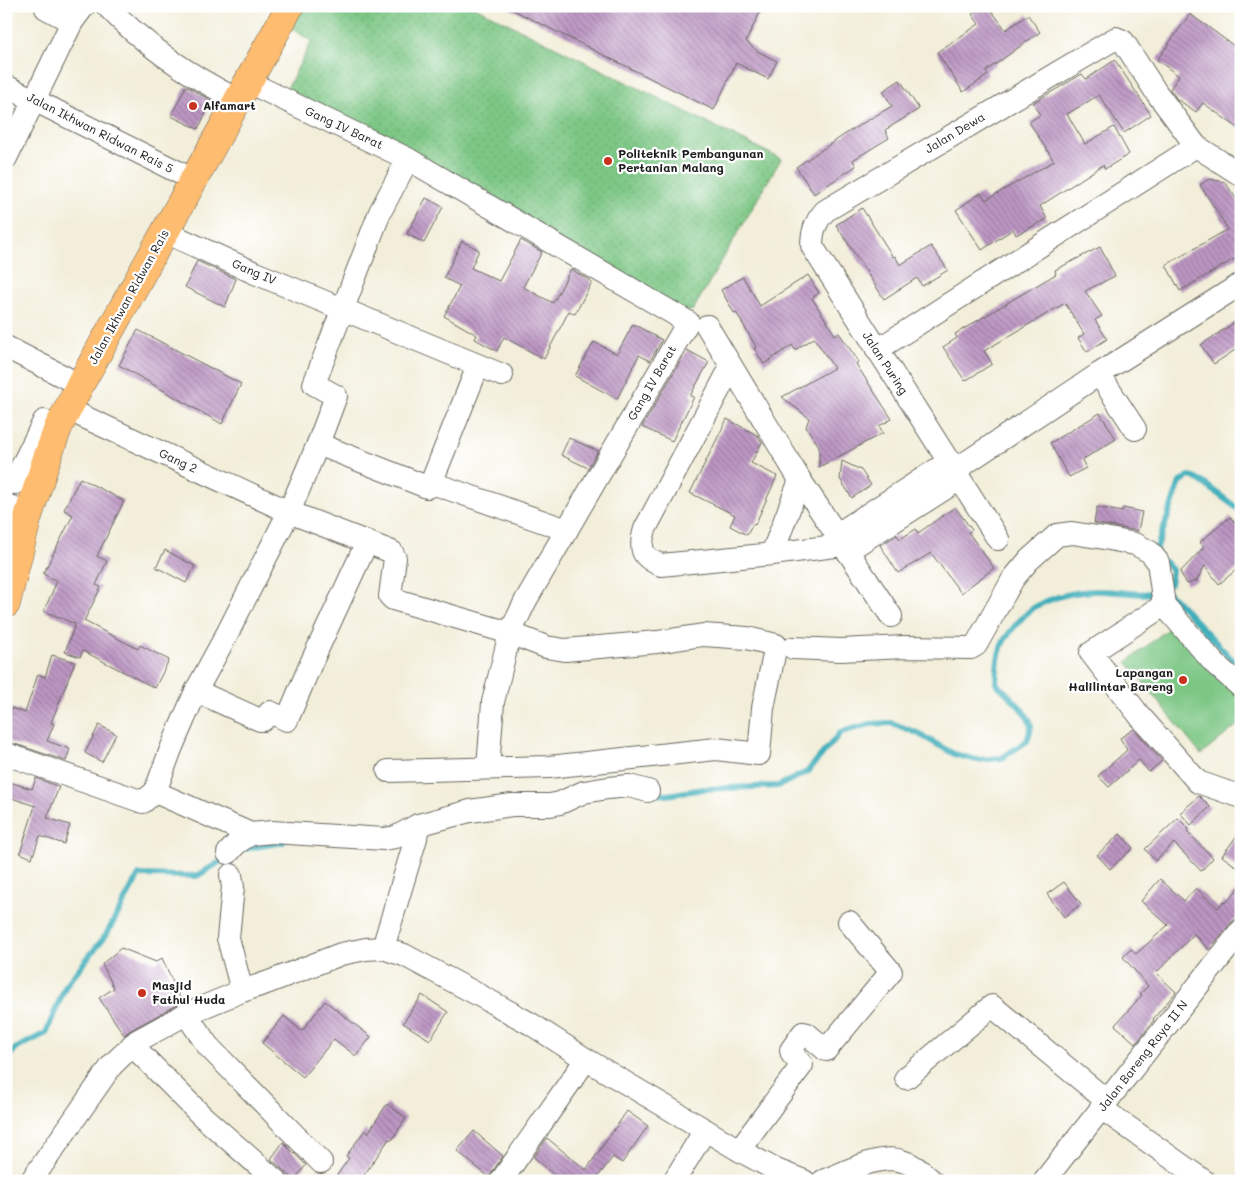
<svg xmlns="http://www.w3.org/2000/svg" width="1247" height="1187" font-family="Mali,sans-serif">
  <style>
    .grass { fill: url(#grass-dots); stroke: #4c7250 }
    .garden { fill: #7dc785; stroke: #4c7250 }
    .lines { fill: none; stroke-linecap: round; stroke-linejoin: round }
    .stream { stroke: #3fafbb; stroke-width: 6 }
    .building { fill: url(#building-back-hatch) }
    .minor-casing { stroke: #67665e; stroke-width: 24 }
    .major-casing { stroke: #67665e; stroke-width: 29 }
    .minor { stroke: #fff; stroke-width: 22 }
    .major { stroke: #fdbc6f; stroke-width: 28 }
    .poi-dot { fill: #c8321e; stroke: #fff; stroke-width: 2 }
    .labels { text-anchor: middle; stroke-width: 4.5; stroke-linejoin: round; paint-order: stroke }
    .poi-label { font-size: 12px; font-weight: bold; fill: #1c1c1c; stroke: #fff; text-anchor: start }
    .street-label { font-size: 12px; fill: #1c1c1c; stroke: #fff }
  </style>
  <defs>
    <pattern id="grass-dots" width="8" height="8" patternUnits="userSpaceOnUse" patternTransform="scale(1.25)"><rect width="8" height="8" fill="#7dc785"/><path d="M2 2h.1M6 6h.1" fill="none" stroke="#6baa72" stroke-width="1.8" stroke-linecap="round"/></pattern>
    <pattern id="building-back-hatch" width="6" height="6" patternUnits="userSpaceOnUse" patternTransform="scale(1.25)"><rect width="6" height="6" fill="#bc96c3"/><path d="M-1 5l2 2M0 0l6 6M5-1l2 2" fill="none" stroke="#987a9e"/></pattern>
  </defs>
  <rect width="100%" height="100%" fill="#fff"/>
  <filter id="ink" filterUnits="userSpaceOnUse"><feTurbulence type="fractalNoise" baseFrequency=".02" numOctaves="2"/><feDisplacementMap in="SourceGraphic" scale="10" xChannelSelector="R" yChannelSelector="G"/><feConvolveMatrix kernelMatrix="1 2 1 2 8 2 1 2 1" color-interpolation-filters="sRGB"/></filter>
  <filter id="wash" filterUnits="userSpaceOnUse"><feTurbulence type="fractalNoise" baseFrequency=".0096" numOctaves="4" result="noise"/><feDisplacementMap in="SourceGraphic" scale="20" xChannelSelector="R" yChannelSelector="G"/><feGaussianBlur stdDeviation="1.12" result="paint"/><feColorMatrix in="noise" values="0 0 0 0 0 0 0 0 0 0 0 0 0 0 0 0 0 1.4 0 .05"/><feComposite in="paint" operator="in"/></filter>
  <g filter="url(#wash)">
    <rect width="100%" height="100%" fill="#f2eed9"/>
    <polygon class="grass" points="303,6 473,6 781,159 693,310 681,313 284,94 312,41 291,29"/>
    <polygon class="garden" points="1175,623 1241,698 1241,722 1201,755 1127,662"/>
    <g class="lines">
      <g class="stream">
        <polyline points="1156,550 1180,482 1189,476 1198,479 1241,511"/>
        <polyline points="1165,562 1172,570 1170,584"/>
        <polyline points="1170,594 1241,669"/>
        <path d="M652,793L667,795L703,789L778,786L807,772L841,732L870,724L892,723L917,733L954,754L977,760L1002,758L1027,741C1028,737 1031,730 1031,726C1030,714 1005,692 996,683C997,669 997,654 1004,641C1009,632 1026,612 1035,607C1052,597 1075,592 1094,591C1116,590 1138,597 1160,592"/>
        <polyline points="244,849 283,842"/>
        <polyline points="6,1061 15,1049 46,1033 66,985 106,935 139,875 197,876 228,857"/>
      </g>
    </g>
    <g id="blocks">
      <g class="building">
        <polygon points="505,6 763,6 746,41 757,51 777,61 768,79 736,63 714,110"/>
        <polygon points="983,6 988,6 1006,30 1028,15 1040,32 986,71 988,75 963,92 937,52 979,24 972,14"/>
        <polygon points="1190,14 1241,51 1241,130 1203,103 1196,112 1177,99 1170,89 1179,76 1157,60"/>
        <polygon points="1115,60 1151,115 1124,133 1099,95 1067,114 1085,144 1114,127 1129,154 1105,169 1103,165 1040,206 1047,219 1016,235 1013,229 982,250 956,210 981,193 986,200 1054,161 1029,122 1040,115 1033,103 1082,74 1086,79"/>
        <polygon points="900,80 919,109 885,130 889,138 853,160 856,166 814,194 796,167 853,129 892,106 883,91"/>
        <polygon points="186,86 212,101 198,129 171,116"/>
        <polygon points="1209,179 1225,182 1241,206 1241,255 1180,291 1166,265 1228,229 1200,185"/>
        <polygon points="426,198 443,207 424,243 407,234"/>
        <polygon points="862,208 893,257 895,256 900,265 931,246 948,270 922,286 917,278 884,299 836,225"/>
        <polygon points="521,240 542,252 523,287 553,303 571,269 592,282 575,314 569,311 544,359 504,337 497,351 475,339 477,335 444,316 460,286 444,278 462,241 479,250 471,268 499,281"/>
        <polygon points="1100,247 1115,276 1085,291 1102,316 1095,320 1107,339 1087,352 1078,338 1084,334 1065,303 984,351 992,364 965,381 943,347 957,338 955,334 1056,274 1055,270"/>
        <polygon points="197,261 236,279 225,307 185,287"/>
        <polygon points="808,275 819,293 812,298 835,335 839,333 859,362 856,364 892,419 879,426 883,433 819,467 819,446 806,427 809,418 782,397 834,368 814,338 795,350 792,345 764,364 754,348 756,347 736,312 734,313 721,290 743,277 760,306"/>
        <polygon points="1241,318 1241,346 1214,364 1201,345"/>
        <polygon points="633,324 662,340 650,361 639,355 617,399 575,376 594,342 617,354"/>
        <polygon points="138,330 241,384 222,424 119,365"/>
        <polygon points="687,350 709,362 690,396 694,397 672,441 642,427"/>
        <polygon points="1100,413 1116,439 1082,460 1086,468 1069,477 1050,443"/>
        <polygon points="727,419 757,435 762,442 751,463 777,476 755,525 753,524 747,535 730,526 735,515 690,493"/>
        <polygon points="569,438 598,451 588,468 561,455"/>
        <polygon points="842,461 861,470 871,485 852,498 840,479"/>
        <polygon points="80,478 124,501 97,556 107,561 96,585 101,587 84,621 138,649 140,645 169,660 155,688 83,651 80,657 65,652 75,624 44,611 57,581 43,574 73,515 64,510"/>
        <polygon points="955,507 972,530 968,532 994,568 961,593 931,553 898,573 880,545 897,535 900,539 916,529 918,533"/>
        <polygon points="1097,507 1122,512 1123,508 1142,512 1138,531 1094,523"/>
        <polygon points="1230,517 1241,530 1241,566 1219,584 1205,566 1196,581 1187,584 1180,572 1204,547 1200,542"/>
        <polygon points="165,550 195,566 186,583 156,567"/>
        <polygon points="52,655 75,662 51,723 54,724 47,741 70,749 66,761 6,741 6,723 12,708 25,713 38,674 45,677"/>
        <polygon points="99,725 116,734 102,762 85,753"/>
        <polygon points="1134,729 1162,761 1149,772 1139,760 1109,787 1098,776 1127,750 1120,738"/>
        <polygon points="36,778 59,787 47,818 70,825 64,844 40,836 32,858 20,853 35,806 6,796 6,781 32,789"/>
        <polygon points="1199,796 1210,807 1191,825 1180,813"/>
        <polygon points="1178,818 1189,829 1187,831 1213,858 1201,871 1174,843 1155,861 1145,849"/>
        <polygon points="1241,830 1241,870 1222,856"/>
        <polygon points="1120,834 1133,848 1110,869 1097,855"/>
        <polygon points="1160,879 1184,901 1196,888 1218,908 1224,901 1226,903 1241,885 1241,918 1236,919 1231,923 1209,950 1194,934 1156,973 1176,992 1153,1019 1154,1020 1136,1044 1115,1025 1142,995 1140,994 1148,986 1123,957 1131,949 1136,954 1168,925 1141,901"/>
        <polygon points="1064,882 1081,904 1064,917 1047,894"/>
        <polygon points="121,948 156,962 162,958 182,1002 131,1030 124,1035 99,998 114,988 102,964"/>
        <polygon points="422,995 448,1012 430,1040 403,1023"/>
        <polygon points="325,1001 371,1037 356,1056 334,1039 303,1077 262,1043 284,1016 302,1031"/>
        <polygon points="387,1104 406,1118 392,1140 389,1139 360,1181 333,1181 349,1158 346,1156 365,1130 368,1133"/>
        <polygon points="627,1111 648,1126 622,1163 613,1157 596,1179 598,1181 560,1181 534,1157 547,1138 586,1170"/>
        <polygon points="474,1131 503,1156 489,1177 457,1151"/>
        <polygon points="283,1142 306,1165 294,1180 271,1159"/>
      </g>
    </g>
  </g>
  <g filter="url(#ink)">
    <use href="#blocks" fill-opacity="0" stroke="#67665e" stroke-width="1"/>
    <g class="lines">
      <g class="minor-casing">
        <g id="minor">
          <path d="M107,6C144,45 190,76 238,100"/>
          <polyline points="46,8 72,22"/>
          <polyline points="6,86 194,180"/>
          <polyline points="6,158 72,22 84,6"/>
          <polyline points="165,232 255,273 502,375"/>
          <polyline points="707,326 800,480 891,616"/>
          <polyline points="6,347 80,385"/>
          <polyline points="877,350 1196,146"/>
          <path d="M731,367L645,529C639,549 641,557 661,565L772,554L843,545"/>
          <polyline points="1099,374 1135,429"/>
          <polyline points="67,409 289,512 392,552 395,558 390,596 393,599 510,633 526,600 688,322 408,159 248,82"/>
          <polyline points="318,444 427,487 430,486 478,366"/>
          <polyline points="955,470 1099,374 1241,284"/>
          <polyline points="15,483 16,478 44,421 58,428"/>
          <polyline points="432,483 567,530"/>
          <polyline points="12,507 11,511 27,520"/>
          <polyline points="836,535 950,461"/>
          <path d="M998,539L812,246C812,232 815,222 825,211L1116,38L1123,41L1156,92L1196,146L1241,175"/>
          <polyline points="847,551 960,479"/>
          <polyline points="772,554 800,480"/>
          <polyline points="1164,605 1091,653 1139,715 1198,782 1241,797"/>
          <polyline points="793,648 841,650 905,647 971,648 976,645 1013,579 1029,560 1057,535 1072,533 1104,538 1135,544 1150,552 1158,562 1164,605 1214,663 1241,687"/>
          <polyline points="196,691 260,720 263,720 270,712 287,720 312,661 367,542"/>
          <polyline points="6,754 143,802 155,792 171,749 196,691 228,632 289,512 318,444 336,396 314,384 380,212 408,159"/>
          <polyline points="388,771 549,767 716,749 759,754 763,708 776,645 747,638 703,635 657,642 565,650 546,647 510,633 493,702 488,768"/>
          <polyline points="155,792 251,834"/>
          <polyline points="228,853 237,843 251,834 272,832 384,839 396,837 418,825 470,811 512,805 550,805 560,803 584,792 608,788 629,786 648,791"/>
          <polyline points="231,875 233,887 228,938 242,991"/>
          <polyline points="383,948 416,838 418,825"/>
          <polyline points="186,1014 208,1046 321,1162"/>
          <polyline points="132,1045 201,1115 276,1181"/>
          <polyline points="906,1078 992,1006 1107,1101"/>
          <polyline points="1101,1108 1204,1181"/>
          <polyline points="739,1150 802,1065 792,1054 791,1050 803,1033 807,1034 826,1050 891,972 849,922"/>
          <polyline points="31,1181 112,1065 137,1041 186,1014 242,991 269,982 341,954 366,949 383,948 404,955 477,994 531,1024 587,1060 739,1150 776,1170 804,1181"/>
          <polyline points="501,1181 580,1068 587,1060"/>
          <polyline points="674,1181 705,1130"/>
          <path d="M823,1181C844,1173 880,1153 902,1161C913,1164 924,1173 932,1181"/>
          <polyline points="1044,1181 1241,931"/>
        </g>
      </g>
      <g class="major-casing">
        <polyline id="major" points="6,604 27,520 46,461 58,428 80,385 290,6"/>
      </g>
      <use href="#minor" class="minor"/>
      <use href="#major" class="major"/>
    </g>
  </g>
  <g class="poi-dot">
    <circle cx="193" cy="106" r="5"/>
    <circle cx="608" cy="161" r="5"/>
    <circle cx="1183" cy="680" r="5"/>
    <circle cx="142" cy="993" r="5"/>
  </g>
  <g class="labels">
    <g class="poi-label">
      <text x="203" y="110">Alfamart</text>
      <text x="618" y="158">Politeknik Pembangunan<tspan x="618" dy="14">Pertanian Malang</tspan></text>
      <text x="1173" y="677" text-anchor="end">Lapangan<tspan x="1173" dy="14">Halilintar Bareng</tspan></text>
      <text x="152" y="990">Masjid<tspan x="152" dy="14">Fathul Huda</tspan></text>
    </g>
    <g class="street-label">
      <text transform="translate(344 128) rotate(25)" y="4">Gang IV Barat</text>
      <text transform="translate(100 133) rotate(27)" y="4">Jalan Ikhwan Ridwan Rais 5</text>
      <text transform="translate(955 133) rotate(-31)" y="4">Jalan Dewa</text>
      <text transform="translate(254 272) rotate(23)" y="4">Gang IV</text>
      <text transform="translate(129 297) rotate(-61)" y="4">Jalan Ikhwan Ridwan Rais</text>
      <text transform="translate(885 363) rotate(57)" y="4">Jalan Puring</text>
      <text transform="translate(652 383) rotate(-60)" y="4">Gang IV Barat</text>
      <text transform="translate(178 461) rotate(25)" y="4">Gang 2</text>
      <text transform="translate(1143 1056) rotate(-52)" y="4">Jalan Bareng Raya II N</text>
    </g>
  </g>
  <rect width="1247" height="1187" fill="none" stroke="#fff" stroke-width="25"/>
</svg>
